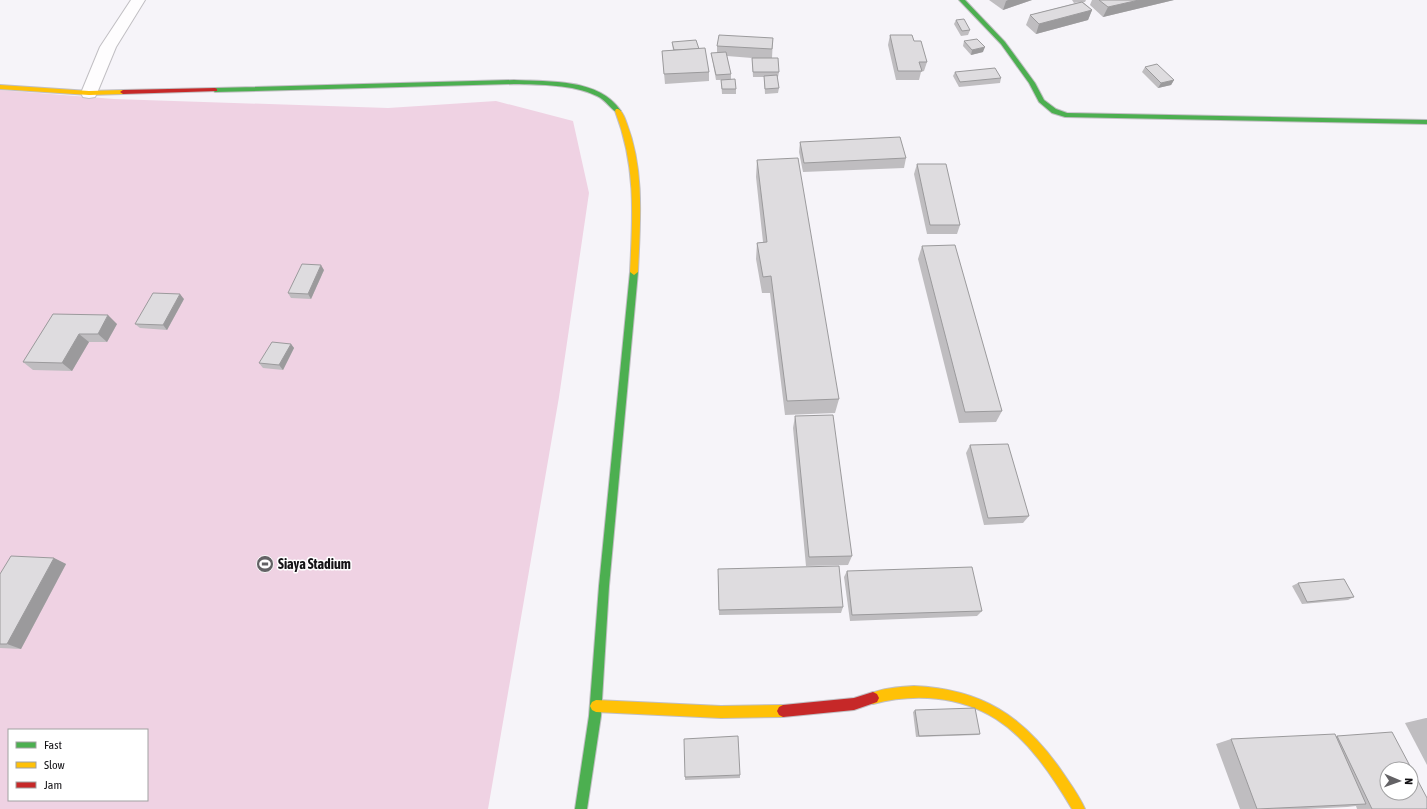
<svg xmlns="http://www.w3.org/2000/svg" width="1427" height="809" font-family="'Asap Condensed',sans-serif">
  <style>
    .green { fill: #efd2e3; fill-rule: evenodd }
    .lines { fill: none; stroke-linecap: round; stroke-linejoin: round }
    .street-casing { stroke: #c1bfc3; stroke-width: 2 }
    .fast-casing { stroke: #c1bfc3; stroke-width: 2 }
    .slow-casing { stroke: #c1bfc3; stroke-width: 2 }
    .jam-casing { stroke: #c1bfc3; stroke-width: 2 }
    .street { fill: #fefdfe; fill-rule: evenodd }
    .fast { fill: #4caf50; fill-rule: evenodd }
    .slow { fill: #ffc107; fill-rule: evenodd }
    .jam { fill: #c62828; fill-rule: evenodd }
    .wall { fill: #bfbdc0 }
    .shaded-wall { fill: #9b9a9c }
    .building { fill: #dedcdf; stroke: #9b9a9c; fill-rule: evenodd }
    .labels { text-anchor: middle; stroke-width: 3; stroke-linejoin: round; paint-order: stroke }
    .poi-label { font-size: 14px; font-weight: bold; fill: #141316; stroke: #fff; text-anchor: start }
  </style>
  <rect width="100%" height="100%" fill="#f6f4f9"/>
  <path class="green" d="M0,90L114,99L388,108L496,101L573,121L589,193L559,397L488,809H0ZM9,730H147V800H9Z"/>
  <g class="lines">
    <g class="street-casing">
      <polygon id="street" points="131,0 145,0 116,47 97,93 95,97 89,98 83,97 81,93 100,47"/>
    </g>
    <g class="fast-casing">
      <g id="fast">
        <polygon points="959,0 965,0 1005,42 1035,83 1044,100 1056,109 1067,113 1427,120 1427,124 1065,117 1052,113 1039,102 1029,83 1001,44"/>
        <path d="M514,80C550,82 599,78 621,111L618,113C612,111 606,100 597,96C572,84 541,85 514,84L215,92L212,90L215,88Z"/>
        <polygon points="634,269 638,272 609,586 601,716 587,809 575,809 589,716 599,586 630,272"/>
      </g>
    </g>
    <g class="slow-casing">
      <g id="slow">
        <polygon points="0,85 89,91 123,90 126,92 123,94 89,95 0,89"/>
        <path d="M616,109H618C623,111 625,119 627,124C645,171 640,223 638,272L634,275L630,272C633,214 636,166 615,111Z"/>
        <path d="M914,686C982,689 1023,716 1061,770C1069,782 1079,795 1085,809H1072C1053,777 1029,740 996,719C960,696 914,693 873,704L869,702L867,698L869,694C883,688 899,687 914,686Z"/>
        <polygon points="596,700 721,706 783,705 787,707 789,711 787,715 783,717 721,718 596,712 592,710 590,706 592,702"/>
      </g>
    </g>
    <g class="jam-casing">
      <g id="jam">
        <polygon points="215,88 217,89 217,91 123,94 120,92 123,90"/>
        <polygon points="873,692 877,694 879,698 877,702 854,710 783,717 779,715 777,711 779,707 783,705 854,698"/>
      </g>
    </g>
    <use href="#street" class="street"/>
    <use href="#fast" class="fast"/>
    <use href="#slow" class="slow"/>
    <use href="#jam" class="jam"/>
  </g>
  <g class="wall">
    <polygon points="989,0 1032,0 1003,10"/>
    <polygon points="1072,0 1086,0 1085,2 1083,2 1092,10 1088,20 1036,34 1026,25 1030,15 1080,2 1074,3"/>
    <polygon points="1092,0 1174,0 1103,17 1090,5"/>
    <polygon points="956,20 970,30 968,35 961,36 954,24"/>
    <polygon points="890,35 914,41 927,62 924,71 921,72 919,80 896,80 888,45"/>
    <polygon points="773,38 772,58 779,72 778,77 777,77 779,88 778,93 765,94 764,77 753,77 752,58 727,56 731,74 731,79 736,89 736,94 722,94 721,80 716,80 712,58 711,53 717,53 717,46"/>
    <polygon points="964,41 983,52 971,55 963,46"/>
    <polygon points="672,42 699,49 709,72 709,81 665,84 662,51 673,50"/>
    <polygon points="1145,67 1174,80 1171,85 1158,88 1142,72"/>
    <polygon points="955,72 1001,78 1000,83 959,87 953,76"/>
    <polygon points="800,142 906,158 904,168 803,172 799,152"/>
    <polygon points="757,160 839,399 835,413 785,415 770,293 762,293 756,259 757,243 763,242 756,177"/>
    <polygon points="917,164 960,225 957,234 927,234 914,174"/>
    <polygon points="922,246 1002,411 996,422 959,423 918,259"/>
    <polygon points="324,270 311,299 291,298 288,293"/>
    <polygon points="184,299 167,330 140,328 135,324"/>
    <polygon points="53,314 117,324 107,342 89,342 72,371 33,370 23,362"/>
    <polygon points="291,344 294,348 283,370 263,368 259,363"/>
    <polygon points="795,416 852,556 848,565 806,566 793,428"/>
    <polygon points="970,445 1029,516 1023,523 984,525 966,453"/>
    <polygon points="54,558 66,564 21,649 0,648 0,574"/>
    <polygon points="847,571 982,611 977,616 850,621 844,577"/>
    <polygon points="718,575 843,607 841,613 719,615"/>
    <polygon points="1298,583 1354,597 1348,600 1302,604 1292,586"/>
    <polygon points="915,710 980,734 978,735 916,737 913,712"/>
    <polygon points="1426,718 1427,718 1427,765 1405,723"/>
    <polygon points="1336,736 1337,736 1427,809 1357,809 1356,806 1347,807 1306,809 1240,809 1216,744 1231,739"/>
    <polygon points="740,775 740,778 685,780 685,777"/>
  </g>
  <g class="shaded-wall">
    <polygon points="1008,0 1032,0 1003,10 1006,1"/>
    <polygon points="1139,0 1174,0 1103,17 1108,7"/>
    <polygon points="1092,10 1088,20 1036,34 1039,24"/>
    <polygon points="985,47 983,52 971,55 972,50"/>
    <polygon points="1174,80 1171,85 1158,88 1161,83"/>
    <polygon points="321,265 324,270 311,299 308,294"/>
    <polygon points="180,294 184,299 167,330 163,325"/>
    <polygon points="108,315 117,324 107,342 98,334"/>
    <polygon points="79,334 89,342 72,371 62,363"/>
    <polygon points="291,344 294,348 283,370 279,365"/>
    <polygon points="54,558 66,564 21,649 7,644"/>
  </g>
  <g class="building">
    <polygon points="1099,0 1139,0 1108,7"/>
    <polygon points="1082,2 1092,10 1039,24 1030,15"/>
    <polygon points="964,19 970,30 962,31 956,20"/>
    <polygon points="719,35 773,38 772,49 717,46"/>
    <polygon points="890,35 912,35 914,41 921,41 927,62 919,62 922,71 898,71"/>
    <polygon points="977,39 985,47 972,50 964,41"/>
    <polygon points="696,40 699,49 674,50 672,42"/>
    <polygon points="705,48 709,72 664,74 662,51"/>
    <polygon points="726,52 731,74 716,75 711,53"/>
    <polygon points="752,58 778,58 779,72 753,72"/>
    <polygon points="1157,64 1174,80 1161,83 1145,67"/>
    <polygon points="995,68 1001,78 960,82 955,72"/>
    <polygon points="777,75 779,88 765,89 764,76"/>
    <polygon points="735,79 736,89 722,89 721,80"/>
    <polygon points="900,137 906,158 804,163 800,142"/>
    <polygon points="798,158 839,399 787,401 771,276 763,277 757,243 767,242 757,160"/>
    <polygon points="917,164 946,164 960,225 930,225"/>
    <polygon points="955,245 1002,411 965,412 922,246"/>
    <polygon points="302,264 321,265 308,294 288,293"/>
    <polygon points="153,293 180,294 163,325 135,324"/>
    <polygon points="53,314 108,315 98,334 79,334 62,363 23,362"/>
    <polygon points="272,342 291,344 279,365 259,363"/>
    <polygon points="833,415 852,556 809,557 795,416"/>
    <polygon points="1008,444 1029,516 988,518 970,445"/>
    <polygon points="11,556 54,558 7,644 0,644 0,574"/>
    <polygon points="839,566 843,607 719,610 718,569"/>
    <polygon points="972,567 982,611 852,615 847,571"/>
    <polygon points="1344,579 1354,597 1307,602 1298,583"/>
    <polygon points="975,708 980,734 919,736 915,710"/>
    <path d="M1392,732L1427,798V809H1372L1337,736ZM1387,769H1411V793H1387Z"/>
    <polygon points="1335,734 1366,804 1257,809 1231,739"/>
    <polygon points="738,736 740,775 685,777 684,739"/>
  </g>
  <defs>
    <g id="stadium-disc" transform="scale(0.9)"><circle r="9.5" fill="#636265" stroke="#fff"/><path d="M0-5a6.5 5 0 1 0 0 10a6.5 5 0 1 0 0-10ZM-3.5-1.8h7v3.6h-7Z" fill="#fff"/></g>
  </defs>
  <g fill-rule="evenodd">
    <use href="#stadium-disc" x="265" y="564"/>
  </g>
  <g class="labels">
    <g class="poi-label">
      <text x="278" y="569">Siaya Stadium</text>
    </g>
  </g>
  <rect x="8" y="729" width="140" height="72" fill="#ffffff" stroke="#a1a1a2"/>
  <rect x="16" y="742" width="20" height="6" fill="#4caf50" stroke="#a1a1a2"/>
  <text x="44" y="749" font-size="12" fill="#141316">Fast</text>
  <rect x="16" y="762" width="20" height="6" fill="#ffc107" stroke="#a1a1a2"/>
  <text x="44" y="769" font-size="12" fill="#141316">Slow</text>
  <rect x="16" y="782" width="20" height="6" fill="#c62828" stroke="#a1a1a2"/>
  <text x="44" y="789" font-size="12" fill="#141316">Jam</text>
  <g transform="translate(1399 781) rotate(92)"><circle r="19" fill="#ffffff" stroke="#a1a1a2"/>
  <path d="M0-3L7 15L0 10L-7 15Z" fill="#636265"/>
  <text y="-6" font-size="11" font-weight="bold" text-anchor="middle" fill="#141316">N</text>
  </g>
</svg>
